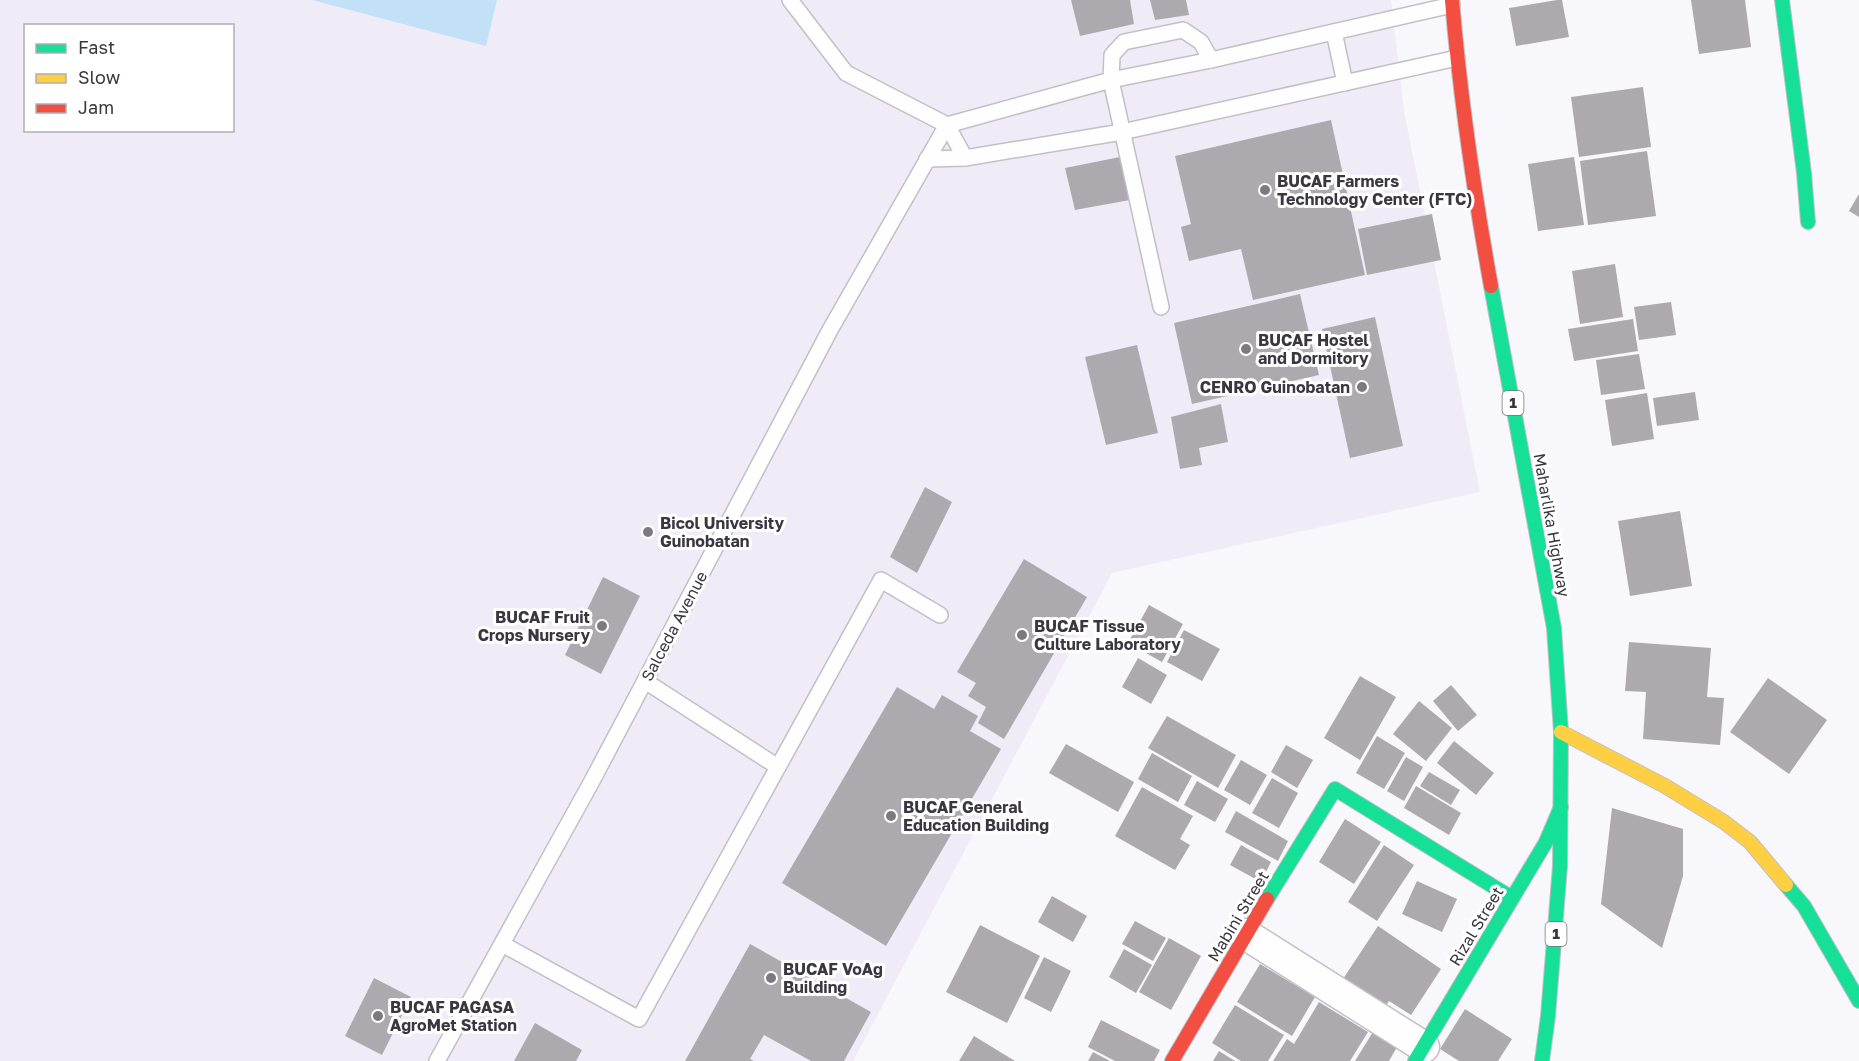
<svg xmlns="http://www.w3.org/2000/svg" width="1859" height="1061" font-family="'Golos Text',sans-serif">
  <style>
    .built { fill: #efecf8; fill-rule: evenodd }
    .water { fill: #c3e1f6 }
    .building { fill: #adaaaf }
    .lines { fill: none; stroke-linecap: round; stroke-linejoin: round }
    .lane-casing { stroke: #c1c0c6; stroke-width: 18 }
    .street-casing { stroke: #c1c0c6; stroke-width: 33 }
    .fast-casing { stroke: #c1c0c6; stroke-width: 16 }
    .slow-casing { stroke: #c1c0c6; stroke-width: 16 }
    .jam-casing { stroke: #c1c0c6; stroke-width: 16 }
    .lane { stroke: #fefefe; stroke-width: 15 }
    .street { stroke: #fefefe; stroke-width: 30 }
    .fast { stroke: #16e098; stroke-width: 14 }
    .slow { stroke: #ffcf43; stroke-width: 14 }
    .jam { stroke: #f24e42; stroke-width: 14 }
    .poi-dot { fill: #7c7a81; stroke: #fff; stroke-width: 2 }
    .labels { text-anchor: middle; stroke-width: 6; stroke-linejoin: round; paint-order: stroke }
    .shield { fill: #fff; stroke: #757379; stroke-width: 1.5 }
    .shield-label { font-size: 15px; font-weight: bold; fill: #3a3740 }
    .poi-label { font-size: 16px; font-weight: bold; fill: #3a3740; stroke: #fff; text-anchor: start }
    .street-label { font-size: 16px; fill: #3a3740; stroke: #fff }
  </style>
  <rect width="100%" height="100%" fill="#f8f7fb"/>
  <path class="built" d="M0,0H1391L1404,111L1480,492L1112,573L853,1061H0ZM26,26H232V130H26Z"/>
  <polygon class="water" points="312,0 497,0 486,46"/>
  <g class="building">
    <polygon points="1071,0 1130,0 1134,24 1080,36"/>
    <polygon points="1150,0 1186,0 1189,15 1155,20"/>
    <polygon points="1557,0 1562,0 1569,37 1516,46 1509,8"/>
    <polygon points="1691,0 1745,0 1751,47 1699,54"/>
    <polygon points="1643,87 1651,147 1579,157 1571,97"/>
    <polygon points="1331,120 1365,275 1253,300 1241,249 1189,261 1181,227 1191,224 1175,156"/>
    <polygon points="1647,151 1656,216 1588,225 1580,161"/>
    <polygon points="1120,157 1130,200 1075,210 1065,168"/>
    <polygon points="1574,157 1584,225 1538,231 1528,164"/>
    <polygon points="1859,194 1859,217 1849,211"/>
    <polygon points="1432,214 1441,260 1367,275 1358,229"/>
    <polygon points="1615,264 1623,317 1580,324 1572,271"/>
    <polygon points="1300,294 1319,375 1192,404 1174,323"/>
    <polygon points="1671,302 1676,335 1639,340 1634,307"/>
    <polygon points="1375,317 1403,446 1350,458 1322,329"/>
    <polygon points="1633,319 1638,351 1574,361 1568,329"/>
    <polygon points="1137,345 1158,433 1106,445 1085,357"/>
    <polygon points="1639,354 1645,389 1601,395 1596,360"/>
    <polygon points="1695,392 1699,420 1657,426 1653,398"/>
    <polygon points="1647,393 1654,439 1612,446 1605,400"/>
    <polygon points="1221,404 1228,442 1199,448 1202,465 1180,469 1171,417"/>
    <polygon points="925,487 952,502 917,573 890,557"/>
    <polygon points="1680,511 1692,586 1630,596 1618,521"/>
    <polygon points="1024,559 1087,597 1004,739 978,723 986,707 968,696 976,683 957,672"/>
    <polygon points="603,577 640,596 601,674 565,655"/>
    <polygon points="1149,605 1183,624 1162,662 1128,643"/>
    <polygon points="1184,630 1220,649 1202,681 1167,662"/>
    <polygon points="1629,642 1711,648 1707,697 1724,698 1720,745 1643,739 1646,692 1625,691"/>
    <polygon points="1138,658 1167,675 1151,704 1122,687"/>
    <polygon points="1360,676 1396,697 1360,760 1324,738"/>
    <polygon points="1768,678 1827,720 1789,774 1730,732"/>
    <polygon points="1451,685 1477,715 1458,731 1433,701"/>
    <polygon points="897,687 934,709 942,695 978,716 970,731 1001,749 886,946 782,883"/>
    <polygon points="1419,701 1452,728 1426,761 1393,734"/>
    <polygon points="1167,716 1236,755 1218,788 1148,748"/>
    <polygon points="1377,736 1405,753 1384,789 1356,773"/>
    <polygon points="1454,741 1494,773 1476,795 1437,763"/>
    <polygon points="1066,744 1134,782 1118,812 1049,773"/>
    <polygon points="1286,745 1313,760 1297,788 1271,772"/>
    <polygon points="1152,753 1192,776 1178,802 1138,779"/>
    <polygon points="1406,757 1423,767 1404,801 1387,791"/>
    <polygon points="1241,760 1267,775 1250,805 1224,790"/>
    <polygon points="1429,772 1460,790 1451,805 1420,786"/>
    <polygon points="1272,778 1298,793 1279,828 1252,813"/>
    <polygon points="1197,781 1228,799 1215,822 1184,805"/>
    <polygon points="1416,786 1461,813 1449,835 1404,808"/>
    <polygon points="1142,787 1193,816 1180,839 1190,845 1175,870 1115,836"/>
    <polygon points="1612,808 1683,829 1683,876 1662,948 1601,904"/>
    <polygon points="1236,811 1288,841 1278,861 1225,832"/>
    <polygon points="1345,819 1381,842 1354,884 1319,862"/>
    <polygon points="1241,845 1271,862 1261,882 1230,865"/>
    <polygon points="1384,845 1414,865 1377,921 1348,902"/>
    <polygon points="1417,881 1457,899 1442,932 1402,914"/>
    <polygon points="1052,896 1087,916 1073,942 1038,922"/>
    <polygon points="1135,921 1166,938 1153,961 1122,944"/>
    <polygon points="980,925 1040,956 1007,1023 946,992"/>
    <polygon points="1378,926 1441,969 1411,1015 1389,1001 1383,1010 1341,982"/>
    <polygon points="1169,938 1201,956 1171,1010 1139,992"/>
    <polygon points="750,944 871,1012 844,1061 811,1061 764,1035 750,1059 754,1061 685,1061"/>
    <polygon points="1124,949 1152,965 1136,993 1109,977"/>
    <polygon points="1044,957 1071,971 1051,1012 1024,998"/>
    <polygon points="1260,964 1315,997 1292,1036 1237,1002"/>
    <polygon points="374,978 411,997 382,1055 345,1036"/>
    <polygon points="1319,1002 1368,1032 1350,1061 1273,1061 1287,1039 1294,1044"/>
    <polygon points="1235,1005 1284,1035 1268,1061 1241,1061 1212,1043"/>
    <polygon points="1465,1009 1512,1039 1498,1061 1459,1061 1440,1049"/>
    <polygon points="1101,1020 1160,1050 1154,1061 1115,1061 1088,1047"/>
    <polygon points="535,1023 582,1050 576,1061 514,1061"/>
    <polygon points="1373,1032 1397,1047 1389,1061 1355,1061"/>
    <polygon points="974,1036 1015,1061 959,1061"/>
    <polygon points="1219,1051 1235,1061 1213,1061"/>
    <polygon points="1093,1052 1110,1061 1088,1061"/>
  </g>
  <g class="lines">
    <g class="lane-casing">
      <g id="lane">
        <polyline points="790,0 846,73 947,125 965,158"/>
        <polyline points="1334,32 1345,83"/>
        <polyline points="927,159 965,158 1122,132 1457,58"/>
        <polyline points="1161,307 1111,80 1112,55 1124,42 1183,30 1201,42 1211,60"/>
        <polyline points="778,767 881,580 940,615"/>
        <polyline points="502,944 639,1019 778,767 645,681"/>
        <polyline points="437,1061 592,781 830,330 947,125 1111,80 1211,60 1452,5"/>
      </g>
    </g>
    <g class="street-casing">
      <polyline id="street" points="1245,934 1424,1047"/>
    </g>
    <g class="fast-casing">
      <g id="fast">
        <polyline points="1782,0 1804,173 1808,222"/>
        <polyline points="1491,286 1554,628 1561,732 1560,866 1548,1016 1542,1061"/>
        <polyline points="1786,885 1804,906 1859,1001"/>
        <polyline points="1267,899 1335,789 1512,898"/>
        <polyline points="1415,1061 1546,842 1561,807"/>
      </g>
    </g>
    <g class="slow-casing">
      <polyline id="slow" points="1561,732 1665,786 1724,822 1750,842 1786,885"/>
    </g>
    <g class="jam-casing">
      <g id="jam">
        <path d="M1452,0C1460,96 1474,192 1491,286"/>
        <polyline points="1172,1061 1267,899"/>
      </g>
    </g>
    <use href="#lane" class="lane"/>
    <use href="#street" class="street"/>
    <use href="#fast" class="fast"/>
    <use href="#slow" class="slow"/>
    <use href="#jam" class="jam"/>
  </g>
  <g class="poi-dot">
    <circle cx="1265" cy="190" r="6"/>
    <circle cx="1246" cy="349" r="6"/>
    <circle cx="1362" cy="387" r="6"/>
    <circle cx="648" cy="532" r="6"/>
    <circle cx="602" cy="626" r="6"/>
    <circle cx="1022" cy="635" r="6"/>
    <circle cx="891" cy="816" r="6"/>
    <circle cx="771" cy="978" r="6"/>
    <circle cx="378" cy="1016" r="6"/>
  </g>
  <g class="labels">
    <g class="shield">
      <rect x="1502.5" y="391" width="21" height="24" rx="4.5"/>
      <rect x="1545.5" y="922" width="21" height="24" rx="4.5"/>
    </g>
    <g class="shield-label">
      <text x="1513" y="408">1</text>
      <text x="1556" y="939">1</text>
    </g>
    <g class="poi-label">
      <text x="1277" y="187">BUCAF Farmers<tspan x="1277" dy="18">Technology Center (FTC)</tspan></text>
      <text x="1258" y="346">BUCAF Hostel<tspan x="1258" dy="18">and Dormitory</tspan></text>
      <text x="1350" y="393" text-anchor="end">CENRO Guinobatan</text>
      <text x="660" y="529">Bicol University<tspan x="660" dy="18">Guinobatan</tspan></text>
      <text x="590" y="623" text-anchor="end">BUCAF Fruit<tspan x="590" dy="18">Crops Nursery</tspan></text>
      <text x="1034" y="632">BUCAF Tissue<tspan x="1034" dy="18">Culture Laboratory</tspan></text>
      <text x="903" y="813">BUCAF General<tspan x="903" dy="18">Education Building</tspan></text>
      <text x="783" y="975">BUCAF VoAg<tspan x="783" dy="18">Building</tspan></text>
      <text x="390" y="1013">BUCAF PAGASA<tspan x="390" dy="18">AgroMet Station</tspan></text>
    </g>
    <g class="street-label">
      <text transform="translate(1552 525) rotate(80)" y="6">Maharlika Highway</text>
      <text transform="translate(674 626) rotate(-62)" y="6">Salceda Avenue</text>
      <text transform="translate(1238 916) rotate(-59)" y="6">Mabini Street</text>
      <text transform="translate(1476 926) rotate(-59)" y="6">Rizal Street</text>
    </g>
  </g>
  <rect x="24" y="24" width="210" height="108" fill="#ffffff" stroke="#b0afb3" stroke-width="1.5"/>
  <rect x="36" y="44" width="30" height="9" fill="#16e098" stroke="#b0afb3" stroke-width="1.5"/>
  <text x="78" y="54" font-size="18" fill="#3a3740">Fast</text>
  <rect x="36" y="74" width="30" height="9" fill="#ffcf43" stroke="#b0afb3" stroke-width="1.5"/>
  <text x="78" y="84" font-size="18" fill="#3a3740">Slow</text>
  <rect x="36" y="104" width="30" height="9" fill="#f24e42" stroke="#b0afb3" stroke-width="1.5"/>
  <text x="78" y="114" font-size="18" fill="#3a3740">Jam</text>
</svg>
